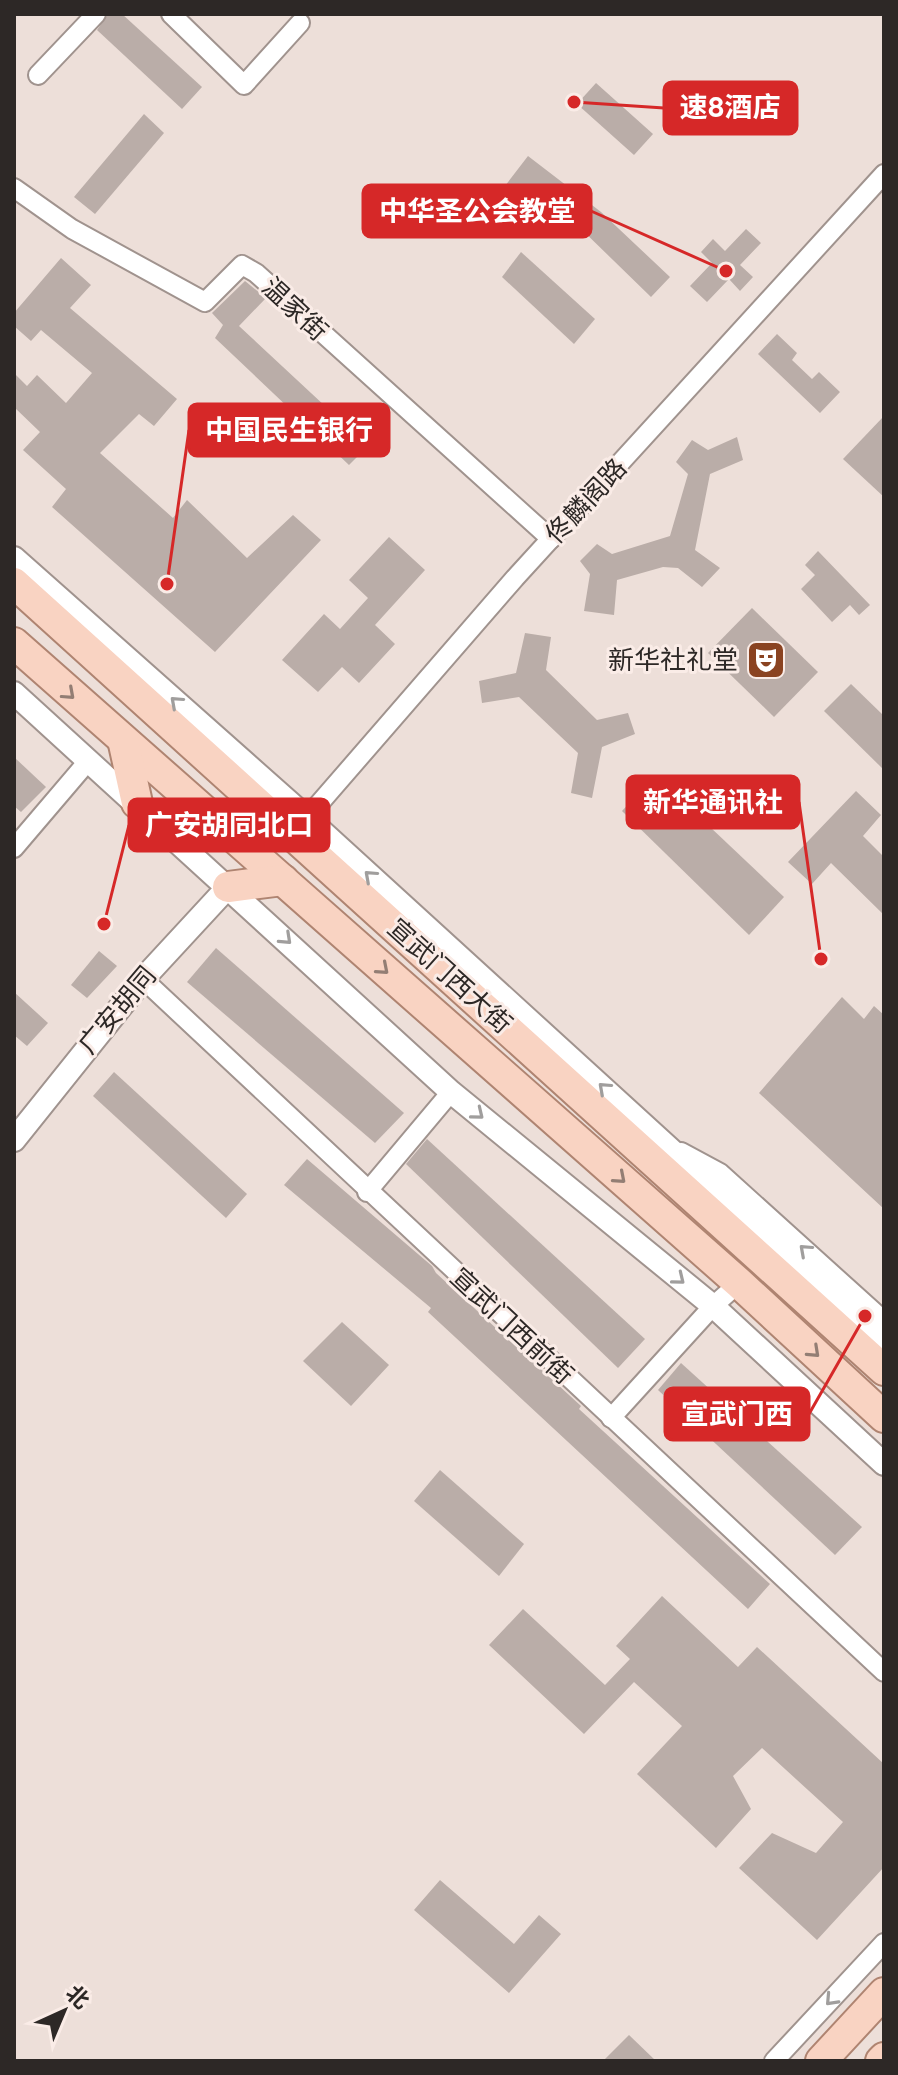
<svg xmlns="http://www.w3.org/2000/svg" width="898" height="2075" font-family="Raleway,'Noto Sans SC',sans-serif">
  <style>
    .building { fill: #baada8 }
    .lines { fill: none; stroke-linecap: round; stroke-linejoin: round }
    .minor-casing { stroke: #a0938e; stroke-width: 22 }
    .tertiary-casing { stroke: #a0938e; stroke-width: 26 }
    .primary-casing { stroke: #af8471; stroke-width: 34 }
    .minor { stroke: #fff; stroke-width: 18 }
    .tertiary { stroke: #fff; stroke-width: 22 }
    .primary { stroke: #f9d3c2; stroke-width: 30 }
    .oneway { stroke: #937e74 }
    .oneway2 { stroke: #a09e9d }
    .labels { text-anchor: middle; stroke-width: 6; stroke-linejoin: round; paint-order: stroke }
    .street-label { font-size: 26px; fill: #2d2826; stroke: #faece7 }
    .poi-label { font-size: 26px; fill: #2d2826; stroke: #faece7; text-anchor: end }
    .leader { fill: none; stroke: #d62828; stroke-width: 3 }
    .callout-dot { fill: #d62828; stroke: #faece7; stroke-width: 3 }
    .callout { fill: #d62828; stroke: #d62828; stroke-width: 3 }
    .callout-label { font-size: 28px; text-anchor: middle; font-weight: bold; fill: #fff }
  </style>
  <rect width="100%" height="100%" fill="#eddfd9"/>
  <g class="building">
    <polygon points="108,14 122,14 202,87 182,109 97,30"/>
    <polygon points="596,83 653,134 634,155 577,104"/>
    <polygon points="144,114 164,133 95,214 74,197"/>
    <polygon points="528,156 601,212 670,277 651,297 576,224 570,233 526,199 504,227 485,212"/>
    <polygon points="746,229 761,243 740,265 753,277 740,291 729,279 707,302 690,286 712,263 701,252 713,239 725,251"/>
    <polygon points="521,252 595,319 574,344 502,277"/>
    <polygon points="61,258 91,285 70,308 177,399 154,426 139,414 100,453 173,518 187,500 247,558 293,515 321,540 215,652 52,507 66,489 23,450 40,432 14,407 14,373 27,386 37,375 66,403 92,373 41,330 31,341 14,326 14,313"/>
    <polygon points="245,281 266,298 239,326 368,446 349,465 215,338 223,325 212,313"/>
    <polygon points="777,334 797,353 792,360 812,379 819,372 840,392 820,413 758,354"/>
    <polygon points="884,416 884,497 843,459"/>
    <polygon points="737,437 743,460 710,474 695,550 720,568 702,587 678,568 663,567 617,580 614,615 584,611 590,574 580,561 597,544 612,554 670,536 688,474 676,462 692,440 708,450"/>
    <polygon points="389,537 425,570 375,625 395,644 359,683 342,667 318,692 282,660 324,614 340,629 368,598 349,580"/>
    <polygon points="818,551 870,605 859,615 850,605 832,622 801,589 815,575 805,565"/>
    <polygon points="752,608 818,672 774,717 708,653"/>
    <polygon points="525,633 551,637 546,670 597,720 628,713 635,734 602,747 592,798 571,793 578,753 519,697 482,703 479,681 516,673"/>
    <polygon points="851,684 884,716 884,770 824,711"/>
    <polygon points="14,757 46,787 21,812 14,806"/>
    <polygon points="655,775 784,897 749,935 622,811"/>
    <polygon points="856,791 881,815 863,836 884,857 884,915 831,863 812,884 788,862"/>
    <polygon points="216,948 404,1113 375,1143 187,982"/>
    <polygon points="99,951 117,966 87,998 71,985"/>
    <polygon points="14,992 48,1023 27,1046 14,1035"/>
    <polygon points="842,997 864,1019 874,1006 884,1015 884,1209 759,1093"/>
    <polygon points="114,1072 247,1194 226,1218 93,1096"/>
    <polygon points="427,1139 645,1339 618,1368 406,1164"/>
    <polygon points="307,1159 432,1266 436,1273 581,1406 579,1409 770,1584 748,1609 428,1312 431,1308 284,1185"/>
    <polygon points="342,1322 389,1365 351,1406 303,1361"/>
    <polygon points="681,1363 862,1527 835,1555 658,1390"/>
    <polygon points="440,1470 524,1544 499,1576 414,1501"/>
    <polygon points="662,1596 738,1667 757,1647 884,1764 884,1867 817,1940 739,1868 772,1833 816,1853 843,1822 762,1748 733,1776 751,1809 716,1848 637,1774 682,1726 634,1682 584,1734 489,1645 523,1609 605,1685 630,1659 616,1646"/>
    <polygon points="440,1880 514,1944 539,1915 561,1934 509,1993 414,1910"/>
    <polygon points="629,2035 656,2061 603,2061"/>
  </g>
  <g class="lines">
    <g class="minor-casing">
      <g id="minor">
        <polyline points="171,14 244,85 300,23"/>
        <polyline points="38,75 96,14"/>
        <polyline points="14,188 72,229 205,302 242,265 256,273 551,539"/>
        <polyline points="298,828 515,578 884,174"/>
        <polyline points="14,848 89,760"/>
        <polyline points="143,979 884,1672"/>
        <polyline points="681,1152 720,1173 884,1321"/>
        <polyline points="367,1192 451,1092"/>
        <polyline points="611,1418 713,1306 739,1283"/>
        <polyline points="774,2061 884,1943"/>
      </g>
    </g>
    <g class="tertiary-casing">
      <g id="tertiary">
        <polyline points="14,558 307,818 884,1344"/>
        <polyline points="14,693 451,1092 713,1306 884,1464"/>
        <polyline points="14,1140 143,979 228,887"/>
      </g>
    </g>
    <g class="primary-casing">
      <g id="primary">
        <polyline points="14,583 884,1370"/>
        <polyline points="14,643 739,1283 884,1417"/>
        <polyline points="124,744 137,803"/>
        <polyline points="228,887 283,880"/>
        <polyline points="821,2061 884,1993"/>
        <polyline points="881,2061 884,2058"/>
      </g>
    </g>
    <use href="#minor" class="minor"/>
    <use href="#tertiary" class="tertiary"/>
    <use href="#primary" class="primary"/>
  </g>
  <defs><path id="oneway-chevron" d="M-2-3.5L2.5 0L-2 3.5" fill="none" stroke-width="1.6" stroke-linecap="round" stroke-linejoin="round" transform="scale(2)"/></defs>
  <g class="oneway">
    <use href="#oneway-chevron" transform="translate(69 694) rotate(42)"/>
    <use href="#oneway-chevron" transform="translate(383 969) rotate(41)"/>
    <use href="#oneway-chevron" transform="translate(620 1178) rotate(41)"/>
    <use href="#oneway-chevron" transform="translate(814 1352) rotate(43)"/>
  </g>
  <g class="oneway2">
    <use href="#oneway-chevron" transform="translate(176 702) rotate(-138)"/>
    <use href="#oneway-chevron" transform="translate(370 876) rotate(-138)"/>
    <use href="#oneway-chevron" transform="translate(286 939) rotate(43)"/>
    <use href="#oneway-chevron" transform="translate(604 1088) rotate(-138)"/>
    <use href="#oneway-chevron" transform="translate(478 1114) rotate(39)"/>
    <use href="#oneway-chevron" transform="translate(805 1250) rotate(-138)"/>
    <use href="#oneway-chevron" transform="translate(679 1279) rotate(39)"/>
    <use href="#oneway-chevron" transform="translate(831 2000) rotate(133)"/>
  </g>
  <defs>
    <g id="theatre-square" transform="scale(2)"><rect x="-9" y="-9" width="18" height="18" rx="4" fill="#8a4321" stroke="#faece7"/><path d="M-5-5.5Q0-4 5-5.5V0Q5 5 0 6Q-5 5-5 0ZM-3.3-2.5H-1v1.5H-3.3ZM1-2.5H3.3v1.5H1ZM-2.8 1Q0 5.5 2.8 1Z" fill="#fff"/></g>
  </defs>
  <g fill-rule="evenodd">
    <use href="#theatre-square" x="766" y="660"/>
  </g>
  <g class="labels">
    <g class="street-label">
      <text transform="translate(295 309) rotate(43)" y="9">温家街</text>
      <text transform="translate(586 501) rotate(-47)" y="9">佟麟阁路</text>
      <text transform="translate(450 976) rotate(42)" y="9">宣武门西大街</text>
      <text transform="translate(117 1010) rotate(-50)" y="9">广安胡同</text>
      <text transform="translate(512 1326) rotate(43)" y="9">宣武门西前街</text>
    </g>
    <g class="poi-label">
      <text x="738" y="669">新华社礼堂</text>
    </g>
  </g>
  <path class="leader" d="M574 102L664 108M726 271L591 211M167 584L189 430M821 959L799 802M104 924L129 825M865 1316L809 1414"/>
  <g class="callout-dot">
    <circle cx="574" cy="102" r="8"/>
    <circle cx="726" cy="271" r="8"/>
    <circle cx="167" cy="584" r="8"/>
    <circle cx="821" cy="959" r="8"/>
    <circle cx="104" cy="924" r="8"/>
    <circle cx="865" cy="1316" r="8"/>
  </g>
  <g class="callout">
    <rect x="664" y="82" width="133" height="52" rx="8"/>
    <rect x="363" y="185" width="228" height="52" rx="8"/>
    <rect x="189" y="404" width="200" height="52" rx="8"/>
    <rect x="627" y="776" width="172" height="52" rx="8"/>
    <rect x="129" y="799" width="200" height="52" rx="8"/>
    <rect x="665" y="1388" width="144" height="52" rx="8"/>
  </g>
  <g class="callout-label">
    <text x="730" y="117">速8酒店</text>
    <text x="477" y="221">中华圣公会教堂</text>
    <text x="289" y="440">中国民生银行</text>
    <text x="713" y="812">新华通讯社</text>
    <text x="229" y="835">广安胡同北口</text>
    <text x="737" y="1424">宣武门西</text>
  </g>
  <rect width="898" height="2075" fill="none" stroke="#2d2826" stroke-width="32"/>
  <g transform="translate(64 2011) rotate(44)" stroke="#faece7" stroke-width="6" paint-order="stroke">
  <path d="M0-6L14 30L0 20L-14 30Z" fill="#2d2826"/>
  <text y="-12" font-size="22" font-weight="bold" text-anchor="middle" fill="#2d2826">北</text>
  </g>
</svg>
